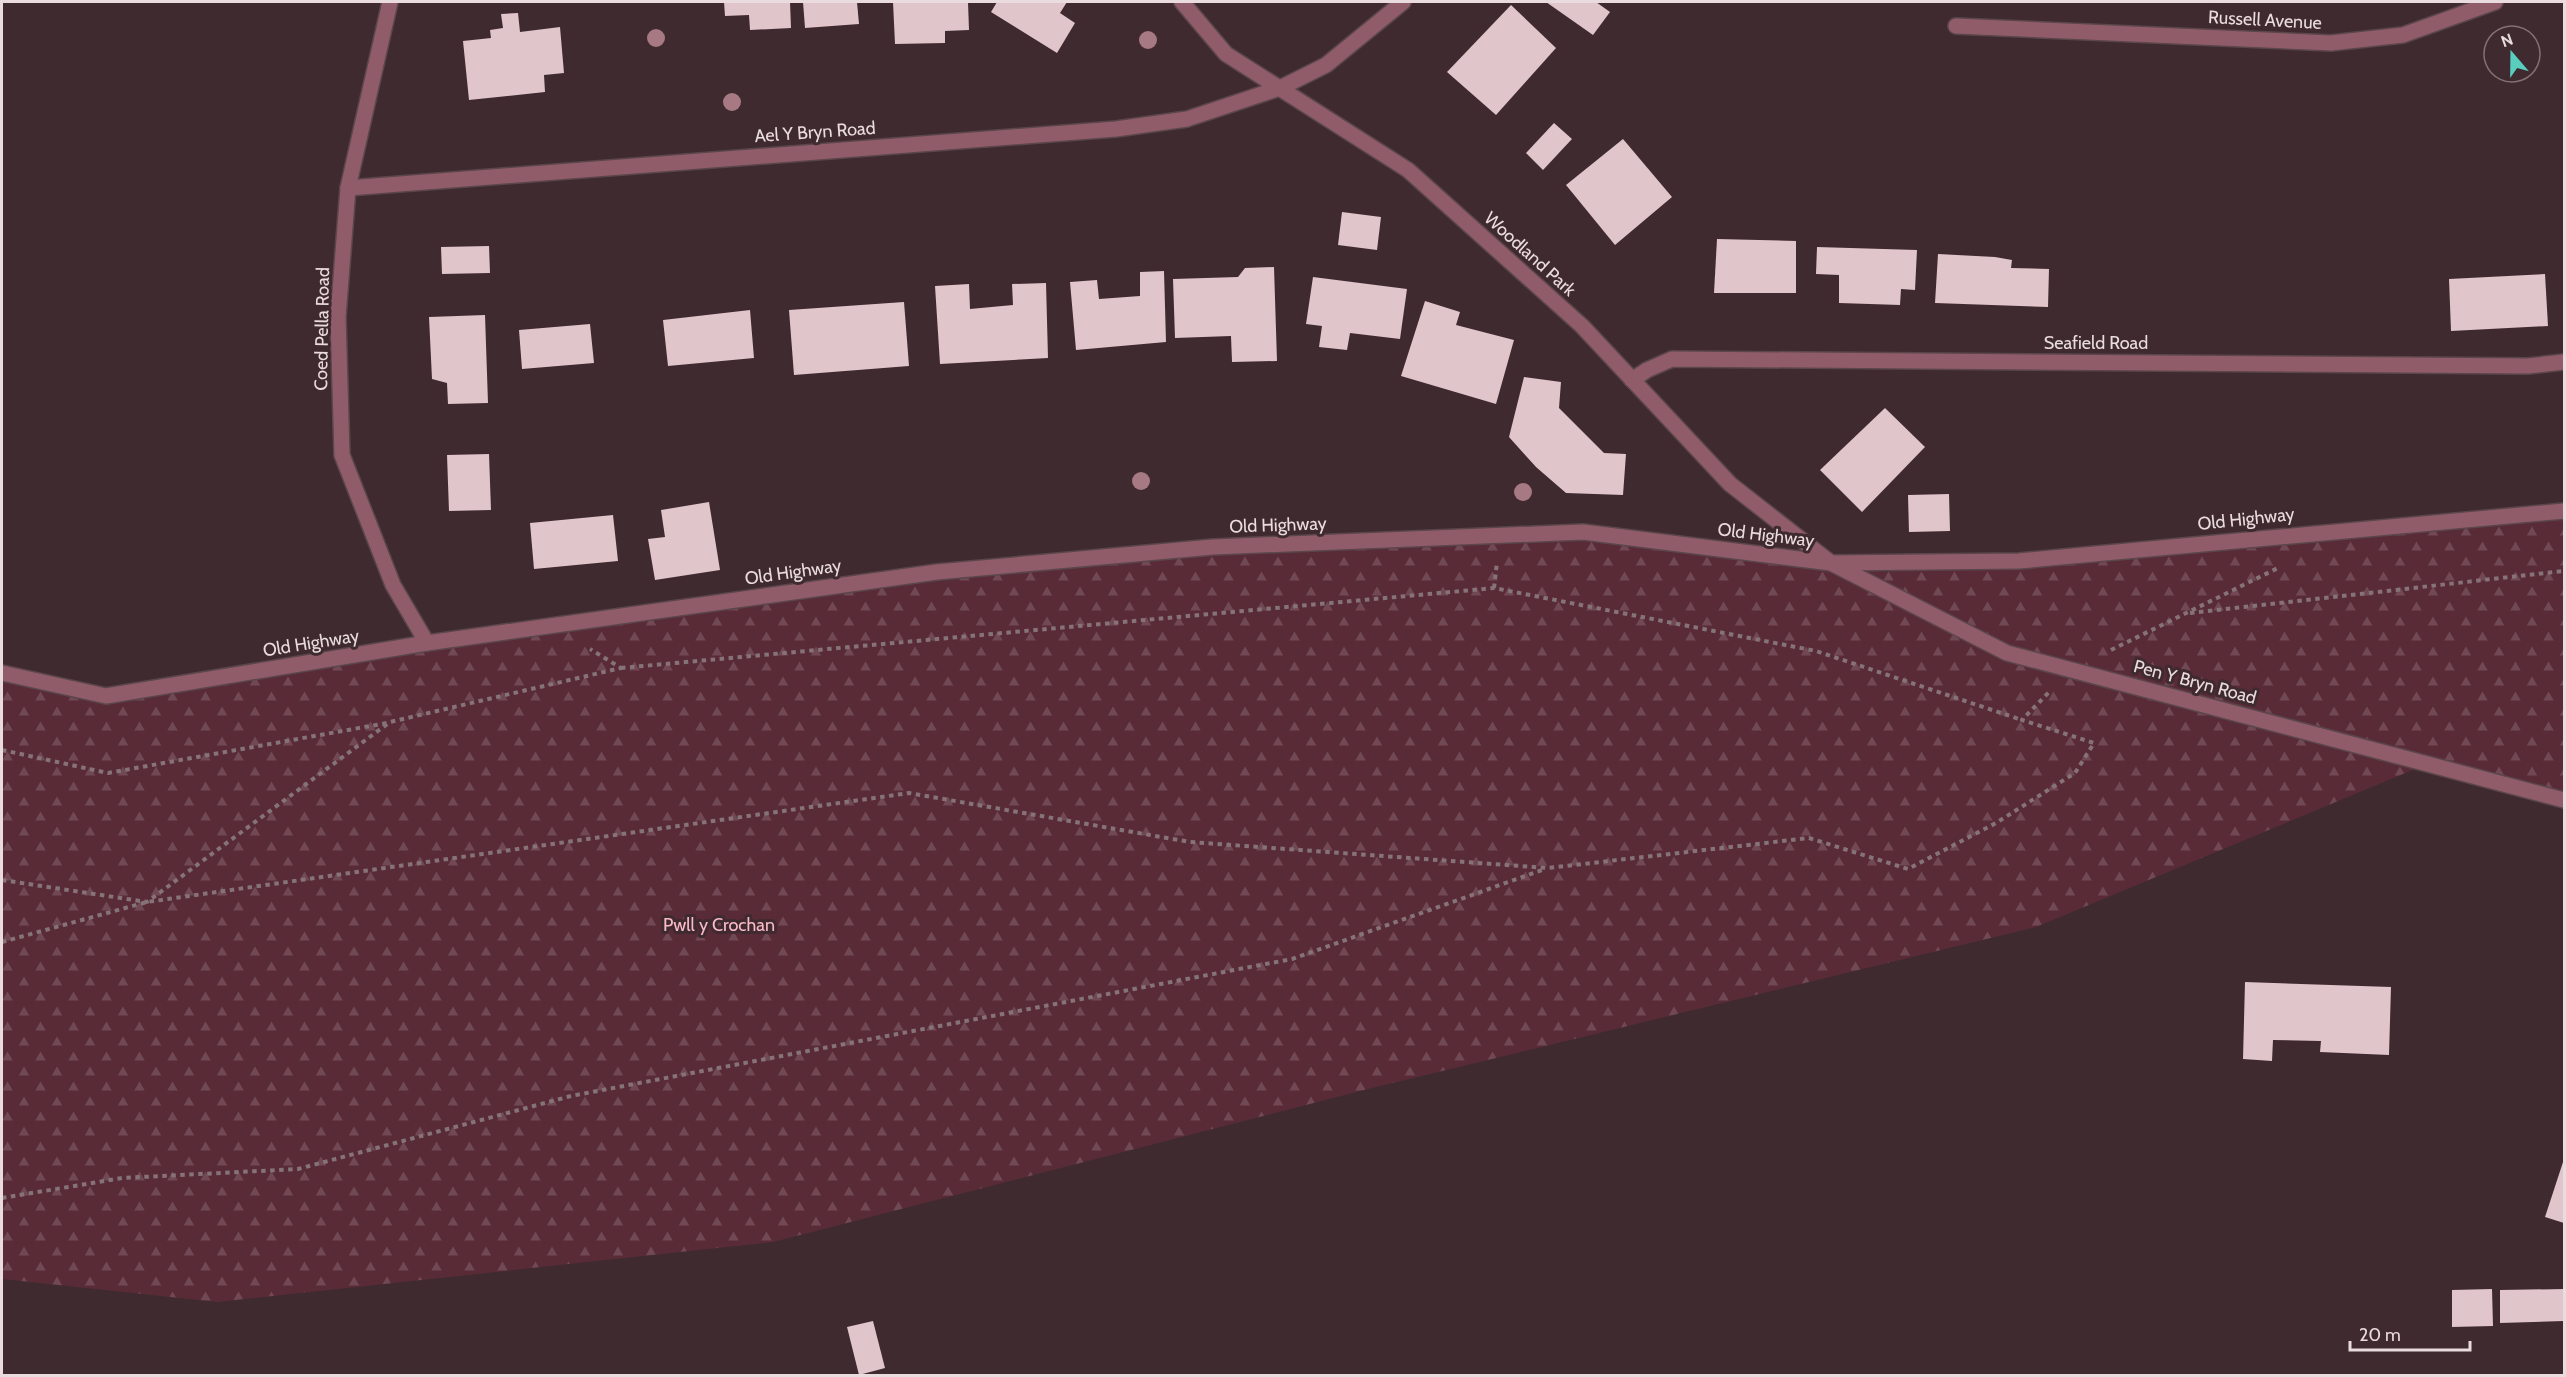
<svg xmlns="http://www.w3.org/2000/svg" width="2566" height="1377" font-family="Cabin,sans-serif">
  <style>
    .forest { fill: url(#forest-firs) }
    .building { fill: #e0c5cb }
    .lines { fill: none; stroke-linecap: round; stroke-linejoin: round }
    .minor-casing { stroke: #5a464b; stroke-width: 18 }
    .tertiary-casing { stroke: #5a464b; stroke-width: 18 }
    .path { stroke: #857377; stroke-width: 4; stroke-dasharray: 4.5 4.5; stroke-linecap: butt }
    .minor { stroke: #915c69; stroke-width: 15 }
    .tertiary { stroke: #915c69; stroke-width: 15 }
    .tree { fill: #a67983 }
    .labels { text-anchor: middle; stroke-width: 6; stroke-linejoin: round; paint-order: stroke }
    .street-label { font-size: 18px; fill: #e9dbde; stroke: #3f2a2f }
    .park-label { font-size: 18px; fill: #fabac8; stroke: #3f2a2f }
  </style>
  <defs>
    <pattern id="forest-firs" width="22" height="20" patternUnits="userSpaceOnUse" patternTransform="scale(1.5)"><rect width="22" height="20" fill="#592b37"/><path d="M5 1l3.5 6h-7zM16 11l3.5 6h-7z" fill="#714954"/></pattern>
  </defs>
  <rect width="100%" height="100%" fill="#3f2a2f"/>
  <polygon class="forest" points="2564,511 2564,801 2427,764 2036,927 1372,1088 773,1242 217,1302 2,1279 2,673 106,696 688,606 1213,547 1583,532 1884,572"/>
  <g class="building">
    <polygon points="724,2 790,2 791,28 750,30 749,15 725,16"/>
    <polygon points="803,2 857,2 859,24 805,28"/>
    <polygon points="893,2 968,2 969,30 945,31 945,43 895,44"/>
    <polygon points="997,2 1067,2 1060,13 1075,23 1057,53 991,12"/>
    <polygon points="1546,2 1596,2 1610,12 1593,35"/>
    <polygon points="1511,5 1556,48 1496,115 1447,72"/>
    <polygon points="518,13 520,32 560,27 564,73 544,75 545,92 469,100 463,41 491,38 490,30 503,28 501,14"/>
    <polygon points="1554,123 1572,139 1543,170 1526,153"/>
    <polygon points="1623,139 1672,197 1615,245 1566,185"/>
    <polygon points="1342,212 1381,217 1377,250 1338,245"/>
    <polygon points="1717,239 1796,241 1796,293 1714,293"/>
    <polygon points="489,246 490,273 442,274 441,247"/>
    <polygon points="1817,247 1917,250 1915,290 1901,289 1900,305 1839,303 1839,275 1816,274"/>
    <polygon points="1938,254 1995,257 2012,260 2011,268 2049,269 2048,307 1935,303"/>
    <polygon points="1274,267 1277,361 1232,362 1231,336 1175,338 1173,279 1238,277 1245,268"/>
    <polygon points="1164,271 1166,342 1076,350 1070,282 1097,280 1099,299 1140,296 1140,272"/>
    <polygon points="2545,274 2548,326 2451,331 2449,279"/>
    <polygon points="1313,277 1407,289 1400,339 1350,333 1347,350 1319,347 1322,326 1306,324"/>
    <polygon points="1046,283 1048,358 940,364 935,286 969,284 970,309 1013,305 1012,284"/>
    <polygon points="1425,301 1460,312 1456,325 1514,340 1496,404 1401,376"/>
    <polygon points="904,302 909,366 794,375 789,310"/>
    <polygon points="750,310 754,358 668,366 663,320"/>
    <polygon points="485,315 488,403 448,404 447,383 432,379 429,317"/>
    <polygon points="590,324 594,363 522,369 519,330"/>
    <polygon points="1524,377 1561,382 1559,408 1604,453 1626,454 1623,495 1566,493 1536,467 1509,437"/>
    <polygon points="1885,408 1925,447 1862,512 1820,470"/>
    <polygon points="489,454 491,510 449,511 447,455"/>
    <polygon points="1949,494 1950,531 1909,532 1908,495"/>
    <polygon points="709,502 720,570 655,580 648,539 665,537 661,510"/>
    <polygon points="613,515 618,561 534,569 530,523"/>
    <polygon points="2245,982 2391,987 2389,1055 2320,1052 2321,1041 2273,1040 2272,1061 2243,1059"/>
    <polygon points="2564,1159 2564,1223 2545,1217"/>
    <polygon points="2492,1289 2493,1326 2452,1327 2452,1290"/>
    <polygon points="2564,1289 2564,1321 2500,1323 2500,1290"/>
    <polygon points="873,1321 885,1368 859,1375 847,1327"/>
  </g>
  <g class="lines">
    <g class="minor-casing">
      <g id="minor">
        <polyline points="390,2 348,188 338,317 342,455 393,585 427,643"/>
        <polyline points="1182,2 1226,54 1408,170 1582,326 1730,484 1831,563 2007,653 2564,800"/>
        <polyline points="1956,26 2331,43 2403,35 2495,2"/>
        <polyline points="348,188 1116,129 1187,119 1280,88 1326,65 1403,2"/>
        <polyline points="1632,380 1647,370 1672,359 2528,366 2564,362"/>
      </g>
    </g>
    <g class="tertiary-casing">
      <polyline id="tertiary" points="2,673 106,696 427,643 937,572 1213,547 1583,532 1831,563 2019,561 2564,511"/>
    </g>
    <g class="path">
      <polyline points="1494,588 1497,562"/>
      <polyline points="2190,613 2564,571"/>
      <polyline points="2111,650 2280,567"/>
      <polyline points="621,668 1494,588 1816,651 2022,720"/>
      <polyline points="2,750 108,773 387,723"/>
      <polyline points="2,880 147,902 390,722 621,668 590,649"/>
      <polyline points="2,942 147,902 909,793 1190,842 1548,868 1809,838 1908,869 1996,823 2075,773 2094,743 2022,720 2049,692"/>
      <polyline points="2,1198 122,1178 298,1169 571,1096 1292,959 1545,869"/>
    </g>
    <use href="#minor" class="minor"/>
    <use href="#tertiary" class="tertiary"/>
  </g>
  <g class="tree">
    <circle cx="656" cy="38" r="9"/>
    <circle cx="1148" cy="40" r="9"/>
    <circle cx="732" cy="102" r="9"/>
    <circle cx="1141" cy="481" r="9"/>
    <circle cx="1523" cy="492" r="9"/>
  </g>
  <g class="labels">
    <g class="street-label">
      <text transform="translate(2265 20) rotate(3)" y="6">Russell Avenue</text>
      <text transform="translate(815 132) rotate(-4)" y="6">Ael Y Bryn Road</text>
      <text transform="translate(1530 254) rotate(42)" y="6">Woodland Park</text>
      <text transform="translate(322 329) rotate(-89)" y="6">Coed Pella Road</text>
      <text x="2096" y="349">Seafield Road</text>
      <text transform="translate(2246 519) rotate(-6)" y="6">Old Highway</text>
      <text transform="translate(1278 525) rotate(-2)" y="6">Old Highway</text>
      <text transform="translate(1766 535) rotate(7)" y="6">Old Highway</text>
      <text transform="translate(793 572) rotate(-8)" y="6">Old Highway</text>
      <text transform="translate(311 643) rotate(-9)" y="6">Old Highway</text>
      <text transform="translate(2195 682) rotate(15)" y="6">Pen Y Bryn Road</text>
    </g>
    <g class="park-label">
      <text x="719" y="931">Pwll y Crochan</text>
    </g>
  </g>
  <rect width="2566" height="1377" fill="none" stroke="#e9dbde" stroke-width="6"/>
  <g transform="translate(2512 54) rotate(340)"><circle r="28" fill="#3f2a2f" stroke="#837175" stroke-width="1.5"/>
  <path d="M0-4.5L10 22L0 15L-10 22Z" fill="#59cebf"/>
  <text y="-9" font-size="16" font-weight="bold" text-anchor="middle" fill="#e9dbde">N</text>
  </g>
  <path d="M2350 1341v9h120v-9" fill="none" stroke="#e9dbde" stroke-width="3"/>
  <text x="2359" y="1341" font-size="18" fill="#e9dbde" stroke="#3f2a2f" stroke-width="4.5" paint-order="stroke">20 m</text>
</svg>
